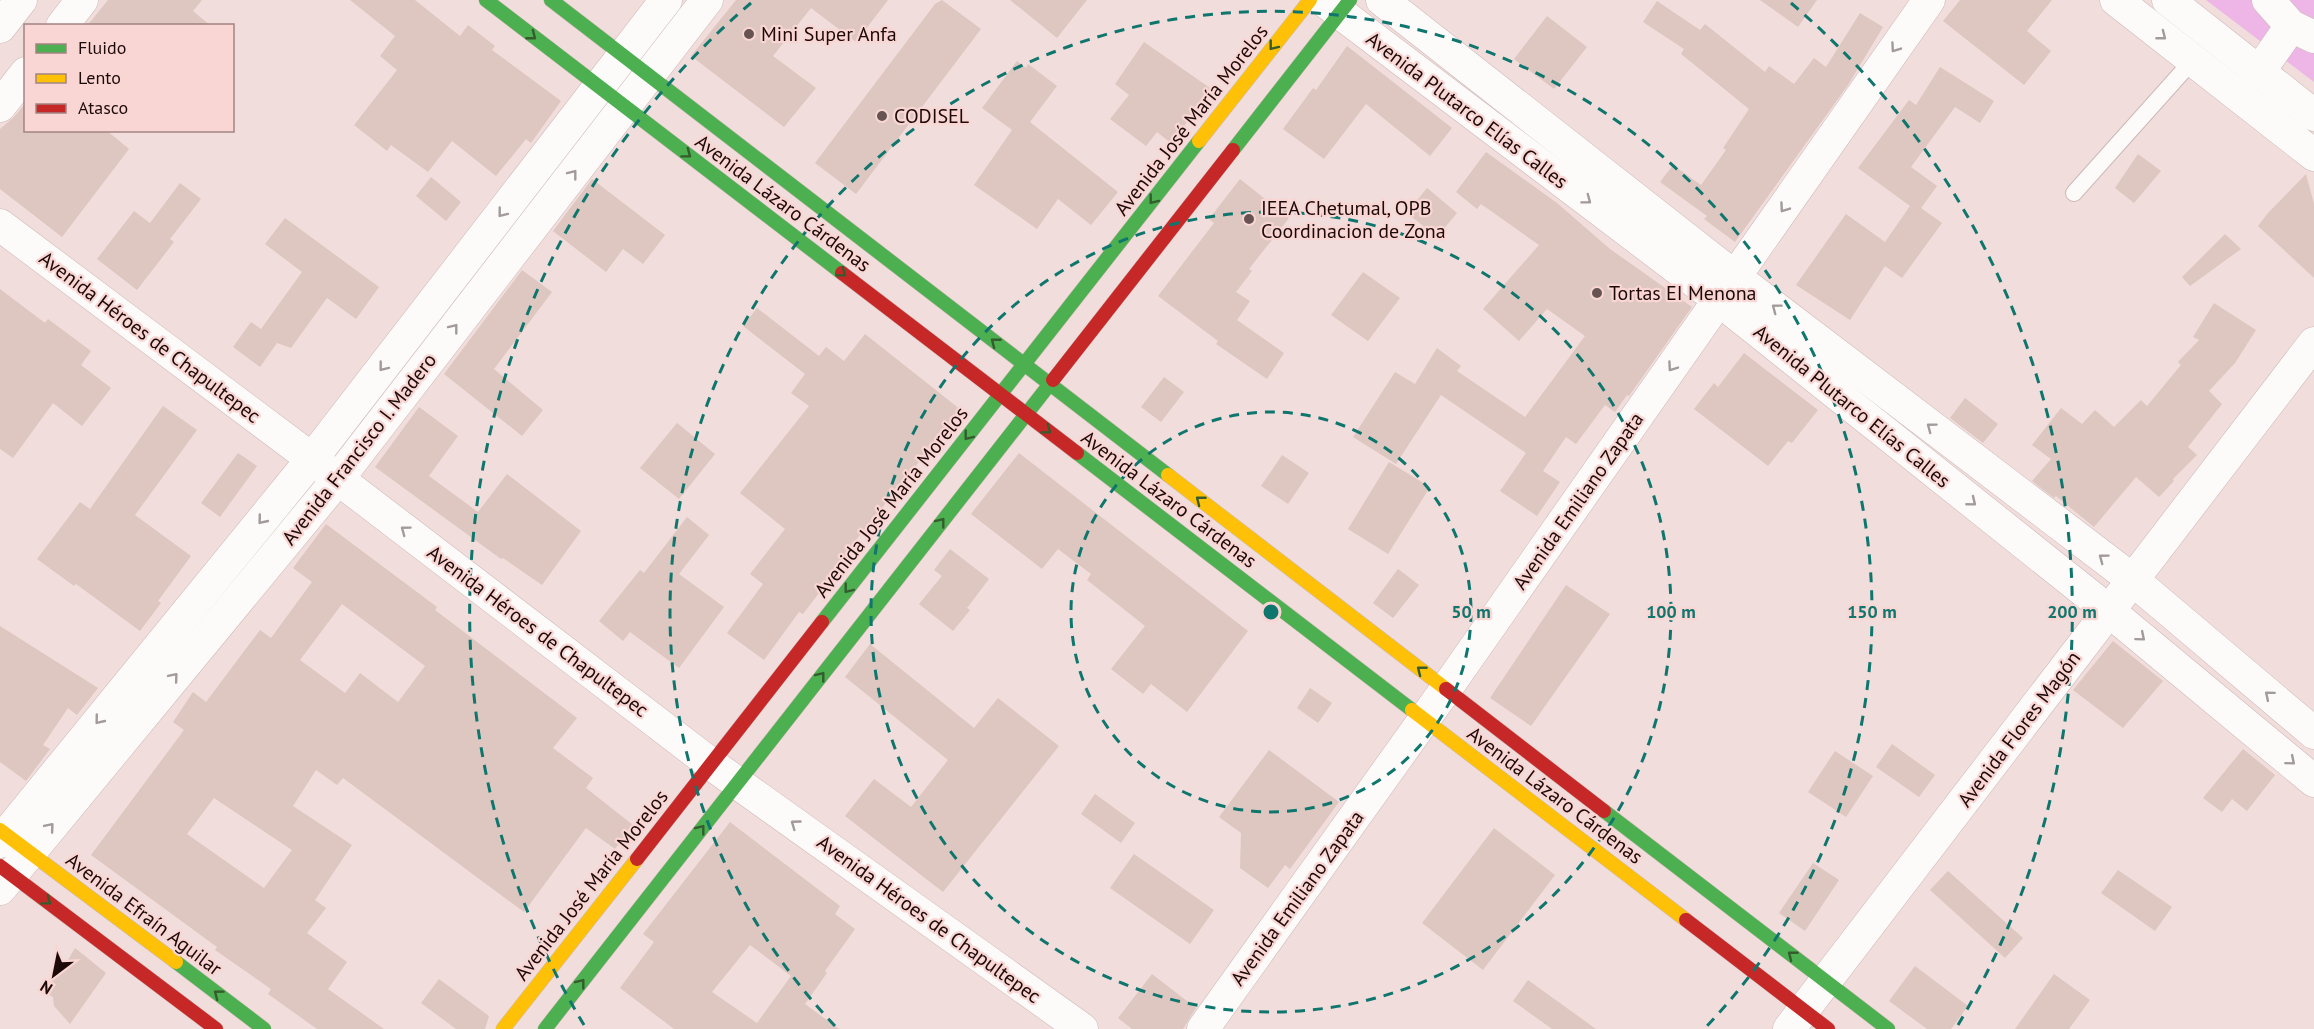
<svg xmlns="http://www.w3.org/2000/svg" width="2314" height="1029" font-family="'PT Sans',sans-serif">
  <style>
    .green { fill: #edb6e7 }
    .building { fill: #dec7c0; fill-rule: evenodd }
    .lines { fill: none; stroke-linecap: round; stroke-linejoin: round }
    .lane-casing { stroke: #cdb9b7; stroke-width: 18 }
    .street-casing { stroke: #cdb9b7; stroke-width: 33 }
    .fast-casing { stroke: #cdb9b7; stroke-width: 15 }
    .slow-casing { stroke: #cdb9b7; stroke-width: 15 }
    .jam-casing { stroke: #cdb9b7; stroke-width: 15 }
    .lane { stroke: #fdfafa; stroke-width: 16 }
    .street { stroke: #fdfafa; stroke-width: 32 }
    .fast { stroke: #4caf50; stroke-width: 14 }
    .slow { stroke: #ffc107; stroke-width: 14 }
    .jam { stroke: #c62828; stroke-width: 14 }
    .oneway { stroke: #345c2c }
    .oneway2 { stroke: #a39a9a }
    .ring { fill: none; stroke: #0f766e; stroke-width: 3; stroke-dasharray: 10 8 }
    .poi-dot { fill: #675452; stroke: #f9d6d3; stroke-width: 2 }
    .labels { text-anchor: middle; stroke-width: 4.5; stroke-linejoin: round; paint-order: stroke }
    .poi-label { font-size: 20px; fill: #1c0a09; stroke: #f9d6d3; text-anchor: start }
    .street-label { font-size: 20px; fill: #1c0a09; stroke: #f9d6d3 }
    .centre { fill: #0f766e; stroke: #f9d6d3; stroke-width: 3 }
    .ring-label { font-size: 18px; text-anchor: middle; font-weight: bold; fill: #0f766e; stroke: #f9d6d3; stroke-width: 4.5; stroke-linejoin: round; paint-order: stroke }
  </style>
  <rect width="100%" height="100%" fill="#f1dddb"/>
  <polygon class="green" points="2206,0 2314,0 2314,82"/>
  <g class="building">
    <polygon points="108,0 202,0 193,11 211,26 87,26"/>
    <polygon points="350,0 415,0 460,36 468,25 495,46 492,50 561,101 531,143 526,139 496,176 452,141 428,172 391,145 387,151 354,125 397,70 380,56 395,36"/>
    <polygon points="736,0 888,0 856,42 811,8 773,56 816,88 784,127 691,56"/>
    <polygon points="942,0 981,29 856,194 815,163 935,4"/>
    <polygon points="1010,0 1087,0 1057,38"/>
    <polygon points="1760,0 1817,0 1798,27"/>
    <polygon points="1960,0 2052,0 2027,31 2051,51 2024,85 1943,21"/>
    <polygon points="1657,1 1700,30 1705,24 1765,72 1769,66 1794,84 1814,58 1826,67 1860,13 1883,27 1848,85 1735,242 1704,219 1707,216 1660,182 1673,165 1701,185 1726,150 1723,148 1749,109 1681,54 1684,49 1643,22"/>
    <polygon points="1547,16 1587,47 1554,89 1514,59"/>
    <polygon points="1144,42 1210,88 1172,144 1157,132 1146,146 1110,119 1129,95 1115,84"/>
    <polygon points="1347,46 1452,128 1430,156 1366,104 1324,159 1283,129 1313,88 1316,90"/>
    <polygon points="1017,61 1026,68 1028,64 1057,86 1030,122 1118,192 1091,225 1058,199 1037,229 974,185 1012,130 982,108"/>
    <polygon points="1940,67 1994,101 1980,123 1955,107 1911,167 1937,186 1921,208 1942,223 1902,278 1885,266 1850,320 1796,285 1846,214 1885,242 1910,206 1858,168 1909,100 1916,105"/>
    <polygon points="26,103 26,130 106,130 129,149 62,237 0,189 0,129 14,117"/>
    <polygon points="1486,152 1557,203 1610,249 1692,307 1629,396 1627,395 1615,412 1605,405 1576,444 1566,437 1543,471 1560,482 1537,516 1500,491 1526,453 1441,395 1396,464 1353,437 1395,372 1415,384 1437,348 1461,366 1457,371 1525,417 1585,336 1547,309 1519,341 1483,309 1539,245 1481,204 1477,209 1456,192"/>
    <polygon points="2138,154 2161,171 2134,203 2115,188"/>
    <polygon points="2306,174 2314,204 2314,278 2258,226 2268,213"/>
    <polygon points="431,177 461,202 446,221 416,196"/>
    <polygon points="592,179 665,235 643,264 623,249 606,272 553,231"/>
    <polygon points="1240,179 1289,218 1249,269 1252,271 1236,292 1250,301 1237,320 1284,353 1267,379 1216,344 1218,341 1158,296 1214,223 1209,219"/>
    <polygon points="180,183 201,199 170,239 174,242 137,290 97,259 134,211 150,223"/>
    <polygon points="1427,188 1457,213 1437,237 1407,213"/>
    <polygon points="285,218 379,287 356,319 327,298 291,348 277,343 260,367 233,347 251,322 261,329 302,272 265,244"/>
    <polygon points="2225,234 2241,249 2190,286 2182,277"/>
    <polygon points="522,270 552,292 494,369 543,410 522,436 444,374"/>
    <polygon points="1363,272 1400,298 1368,341 1331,315"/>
    <polygon points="0,289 45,323 48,319 91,351 81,365 111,388 82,426 53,403 13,458 0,449"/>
    <polygon points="2214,303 2256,330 2235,363 2209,391 2222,404 2188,447 2197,455 2173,479 2174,481 2159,497 2136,477 2094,527 2056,496 2054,498 2032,481 2051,459 2032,445 2061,408 2082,424 2095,410 2114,427 2141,400 2147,406 2181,365 2178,362 2199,340 2193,337"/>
    <polygon points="757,308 819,356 826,347 844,361 865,334 961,410 856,540 858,542 803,614 799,612 764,660 727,633 763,584 750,574 785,529 740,493 809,406 791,393 805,374 743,326"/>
    <polygon points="1744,353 1818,410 1792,443 1788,441 1768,466 1694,409 1714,383 1718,387"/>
    <polygon points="1164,377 1184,392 1161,422 1141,407"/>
    <polygon points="1965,398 1998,424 1983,443 1950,418"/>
    <polygon points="163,406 197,430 135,515 191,556 158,601 161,603 140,631 76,584 74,586 37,559 80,502 90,509"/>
    <polygon points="419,407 458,436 429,476 478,512 507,474 581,531 542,585 503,558 501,559 375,467"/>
    <polygon points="677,423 715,454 679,499 640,468"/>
    <polygon points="238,453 257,466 220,517 201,503"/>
    <polygon points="1019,453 1248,631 1187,712 1151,684 1143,694 1111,669 1145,626 1087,580 1091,574 1058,549 1042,569 971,514"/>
    <polygon points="1282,455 1309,473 1288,504 1261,486"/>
    <polygon points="1389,462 1430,487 1388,554 1348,529"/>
    <polygon points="687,517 709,535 679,574 724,607 679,668 630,632 623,641 599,621 640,570 644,573"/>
    <path d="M326,524L437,607L435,610L577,718L553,748L593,778L586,788L633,825L615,849L586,828L524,912L343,778L337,785L316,770L293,806L352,845L315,900L326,908L307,933L347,962L328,989L384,1029H317L268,994L271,989L215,950L217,947L91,855L184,730L173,722L193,692L206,702L260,630L271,638L312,582L293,568ZM342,604L425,666L398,702L360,673L345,693L300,660ZM214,798L292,850L264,888L187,834Z"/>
    <polygon points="950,549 989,579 967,608 970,610 953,631 919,604 942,576 934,570"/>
    <polygon points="1398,569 1419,585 1393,618 1373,603"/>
    <polygon points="1566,585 1610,614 1531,726 1490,698"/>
    <polygon points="0,626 98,688 77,715 68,708 43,745 50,749 26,781 0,762"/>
    <polygon points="2113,641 2163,681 2123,728 2073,690"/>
    <polygon points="870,644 974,728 998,698 1059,746 943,892 845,816 874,779 911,807 948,760 845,677"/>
    <polygon points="1310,688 1332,703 1318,723 1297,708"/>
    <polygon points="1892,744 1935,775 1919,797 1876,767"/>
    <polygon points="2243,749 2275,775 2247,811 2232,799 2222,812 2203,798"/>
    <polygon points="1269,750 1339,802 1290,869 1285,865 1268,888 1240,868 1241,833 1219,817"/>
    <polygon points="1835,751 1873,776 1846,817 1808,792"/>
    <polygon points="1095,794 1135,823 1121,843 1081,814"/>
    <path d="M730,822L840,906L835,914L855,929L825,971L827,973L805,1004L839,1029H674L620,988L654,942L643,934ZM750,945L791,976L757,1023L712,992Z"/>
    <polygon points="1494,828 1555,875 1483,970 1422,923"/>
    <polygon points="1134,854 1214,910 1190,944 1110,888"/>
    <polygon points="1813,863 1839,880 1805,931 1779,913"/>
    <polygon points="2118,870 2172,907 2155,931 2101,893"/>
    <polygon points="1948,871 2023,938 2005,958 1930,890"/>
    <polygon points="75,948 106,973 70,1024 54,1006 53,997 40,990 51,977 59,975"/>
    <polygon points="1915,966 1968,1006 1951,1029 1927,1029 1889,1001"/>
    <polygon points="1152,974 1196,1008 1183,1029 1132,1029 1118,1018"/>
    <polygon points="2054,974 2090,1000 2069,1029 2015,1029"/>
    <polygon points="439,979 489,1016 485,1029 456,1029 421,1003"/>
    <polygon points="1528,980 1596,1029 1552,1029 1513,1001"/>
  </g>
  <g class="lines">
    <g class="lane-casing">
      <polyline id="lane" points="2074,193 2193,60"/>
    </g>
    <g class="street-casing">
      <g id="street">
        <polyline points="1323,0 1719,300 2109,611 2314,781"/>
        <polyline points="1382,0 1735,277 2133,580 2314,733"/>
        <polyline points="2116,0 2314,155"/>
        <polyline points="2168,0 2314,115"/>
        <polyline points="2268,0 2291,26 2314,37"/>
        <polyline points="62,26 82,0"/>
        <polyline points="0,27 21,0"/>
        <polyline points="2259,72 2291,26"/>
        <polyline points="0,106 26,73"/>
        <polyline points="0,225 312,459 711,764 1082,1029"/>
        <polyline points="0,842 312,459 666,0"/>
        <polyline points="0,889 338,479 707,0"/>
        <polyline points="1203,1029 1446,689 1929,0"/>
        <polyline points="1789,1029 2314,343"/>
      </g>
    </g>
    <g class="fast-casing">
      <g id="fast">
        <polyline points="486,0 842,273"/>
        <polyline points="551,0 1168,475"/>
        <polyline points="1233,150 1350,0"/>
        <polyline points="1077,453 1412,710"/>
        <polyline points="822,622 1199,141"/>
        <polyline points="1604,811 1888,1029"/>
        <polyline points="176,962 264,1029"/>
        <polyline points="545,1029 1053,380"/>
      </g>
    </g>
    <g class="slow-casing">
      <g id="slow">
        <polyline points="1199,141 1310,0"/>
        <polyline points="1168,475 1446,689"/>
        <polyline points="1412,710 1686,920"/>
        <polyline points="0,830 176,962"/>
        <polyline points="503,1029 637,859"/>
      </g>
    </g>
    <g class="jam-casing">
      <g id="jam">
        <polyline points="842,273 1077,453"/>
        <polyline points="1053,380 1233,150"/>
        <polyline points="1446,689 1604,811"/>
        <polyline points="637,859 822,622"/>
        <polyline points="0,866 216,1029"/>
        <polyline points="1686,920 1828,1029"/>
      </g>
    </g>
    <use href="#lane" class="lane"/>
    <use href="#street" class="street"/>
    <use href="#fast" class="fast"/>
    <use href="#slow" class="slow"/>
    <use href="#jam" class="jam"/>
  </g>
  <defs><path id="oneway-chevron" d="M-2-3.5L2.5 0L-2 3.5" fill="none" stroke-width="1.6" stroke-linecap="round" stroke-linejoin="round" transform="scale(1.5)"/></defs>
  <g class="oneway">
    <use href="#oneway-chevron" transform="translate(532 36) rotate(38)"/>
    <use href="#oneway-chevron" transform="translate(1273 46) rotate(128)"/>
    <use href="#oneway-chevron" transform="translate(687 154) rotate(37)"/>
    <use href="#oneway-chevron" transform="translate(1153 200) rotate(128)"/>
    <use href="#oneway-chevron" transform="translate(842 273) rotate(37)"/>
    <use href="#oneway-chevron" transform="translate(995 342) rotate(-142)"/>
    <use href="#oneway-chevron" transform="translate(1047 430) rotate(37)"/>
    <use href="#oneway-chevron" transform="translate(968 436) rotate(128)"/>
    <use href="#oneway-chevron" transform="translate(1200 500) rotate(-142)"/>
    <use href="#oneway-chevron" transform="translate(941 522) rotate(-52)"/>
    <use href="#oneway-chevron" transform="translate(848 589) rotate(128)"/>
    <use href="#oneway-chevron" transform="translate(1421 670) rotate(-142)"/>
    <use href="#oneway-chevron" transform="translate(821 676) rotate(-52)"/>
    <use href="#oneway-chevron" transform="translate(701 829) rotate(-52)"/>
    <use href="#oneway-chevron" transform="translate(47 901) rotate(37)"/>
    <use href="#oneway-chevron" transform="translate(1792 955) rotate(-142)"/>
    <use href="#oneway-chevron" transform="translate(581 983) rotate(-52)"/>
    <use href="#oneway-chevron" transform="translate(218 994) rotate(-143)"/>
  </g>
  <g class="oneway2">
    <use href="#oneway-chevron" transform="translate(2162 36) rotate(38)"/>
    <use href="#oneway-chevron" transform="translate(1895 48) rotate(125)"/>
    <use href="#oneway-chevron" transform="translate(573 174) rotate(-52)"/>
    <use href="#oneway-chevron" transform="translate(1587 200) rotate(37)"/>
    <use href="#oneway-chevron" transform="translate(1784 208) rotate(125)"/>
    <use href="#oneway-chevron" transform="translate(502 213) rotate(128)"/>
    <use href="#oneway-chevron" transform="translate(1776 308) rotate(-143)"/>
    <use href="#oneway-chevron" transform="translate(454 328) rotate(-52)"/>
    <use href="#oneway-chevron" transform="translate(383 367) rotate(128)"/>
    <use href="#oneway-chevron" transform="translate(1672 367) rotate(125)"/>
    <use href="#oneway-chevron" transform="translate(1931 427) rotate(-143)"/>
    <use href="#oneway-chevron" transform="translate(1972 502) rotate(39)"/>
    <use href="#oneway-chevron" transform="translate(262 520) rotate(129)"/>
    <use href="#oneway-chevron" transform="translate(405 530) rotate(-143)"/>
    <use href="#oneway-chevron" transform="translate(2103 558) rotate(-143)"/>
    <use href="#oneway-chevron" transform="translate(2141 637) rotate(40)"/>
    <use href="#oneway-chevron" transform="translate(174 677) rotate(-50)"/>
    <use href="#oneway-chevron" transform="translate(2269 695) rotate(-140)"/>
    <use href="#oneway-chevron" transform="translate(99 720) rotate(129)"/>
    <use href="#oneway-chevron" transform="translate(2291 761) rotate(40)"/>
    <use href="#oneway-chevron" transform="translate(795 824) rotate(-144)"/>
    <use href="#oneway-chevron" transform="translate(50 827) rotate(-50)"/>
  </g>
  <g class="ring">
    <circle cx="1271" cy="612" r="200"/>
    <circle cx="1271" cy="612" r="400"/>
    <path d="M835 1026A601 601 0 1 1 1707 1026"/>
    <path d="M584 1025A801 801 0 0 1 751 3M1791 3A801 801 0 0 1 1958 1025"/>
  </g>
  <g class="poi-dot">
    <circle cx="749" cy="34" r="6"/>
    <circle cx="882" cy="116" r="6"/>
    <circle cx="1249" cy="219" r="6"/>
    <circle cx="1597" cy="293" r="6"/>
  </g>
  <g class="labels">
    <g class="poi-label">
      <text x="761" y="41">Mini Super Anfa</text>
      <text x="894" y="123">CODISEL</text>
      <text x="1261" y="215">IEEA Chetumal, OPB<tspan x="1261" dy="23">Coordinacion de Zona</tspan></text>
      <text x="1609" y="300">Tortas EI Menona</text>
    </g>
    <g class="street-label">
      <text transform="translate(1467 110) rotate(37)" y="7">Avenida Plutarco Elías Calles</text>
      <text transform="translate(1191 120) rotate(-52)" y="7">Avenida José María Morelos</text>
      <text transform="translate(783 203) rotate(37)" y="7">Avenida Lázaro Cárdenas</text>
      <text transform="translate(150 337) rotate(37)" y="7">Avenida Héroes de Chapultepec</text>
      <text transform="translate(1852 406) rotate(39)" y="7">Avenida Plutarco Elías Calles</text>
      <text transform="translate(359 449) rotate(-52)" y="7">Avenida Francisco I. Madero</text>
      <text transform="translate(1169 499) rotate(37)" y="7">Avenida Lázaro Cárdenas</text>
      <text transform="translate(1578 501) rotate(-55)" y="7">Avenida Emiliano Zapata</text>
      <text transform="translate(891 502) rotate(-52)" y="7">Avenida José María Morelos</text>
      <text transform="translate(538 631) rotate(37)" y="7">Avenida Héroes de Chapultepec</text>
      <text transform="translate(2019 729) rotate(-53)" y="7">Avenida Flores Magón</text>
      <text transform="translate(1555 795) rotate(37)" y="7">Avenida Lázaro Cárdenas</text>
      <text transform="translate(591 885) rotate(-52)" y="7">Avenida José María Morelos</text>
      <text transform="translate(1297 898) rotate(-54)" y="7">Avenida Emiliano Zapata</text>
      <text transform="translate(144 914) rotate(37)" y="7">Avenida Efraín Aguilar</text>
      <text transform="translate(929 919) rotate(36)" y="7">Avenida Héroes de Chapultepec</text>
    </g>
  </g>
  <circle cx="1271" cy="612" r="9" class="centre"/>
  <g class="ring-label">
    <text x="1471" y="618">50 m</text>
    <text x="1671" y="618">100 m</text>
    <text x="1872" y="618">150 m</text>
    <text x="2072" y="618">200 m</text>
  </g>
  <rect x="24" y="24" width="210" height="108" fill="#f9d6d3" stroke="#a18482" stroke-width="1.5"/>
  <rect x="36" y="44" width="30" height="9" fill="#4caf50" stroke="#a18482" stroke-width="1.5"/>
  <text x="78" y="54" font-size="18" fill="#1c0a09">Fluido</text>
  <rect x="36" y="74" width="30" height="9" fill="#ffc107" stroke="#a18482" stroke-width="1.5"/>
  <text x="78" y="84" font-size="18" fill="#1c0a09">Lento</text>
  <rect x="36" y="104" width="30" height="9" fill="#c62828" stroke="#a18482" stroke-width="1.5"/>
  <text x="78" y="114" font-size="18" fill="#1c0a09">Atasco</text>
  <g transform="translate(54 975) rotate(212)" stroke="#f9d6d3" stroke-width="4.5" paint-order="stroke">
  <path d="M0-4.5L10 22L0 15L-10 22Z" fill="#1c0a09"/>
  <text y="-9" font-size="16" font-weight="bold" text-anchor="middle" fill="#1c0a09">N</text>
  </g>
</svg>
